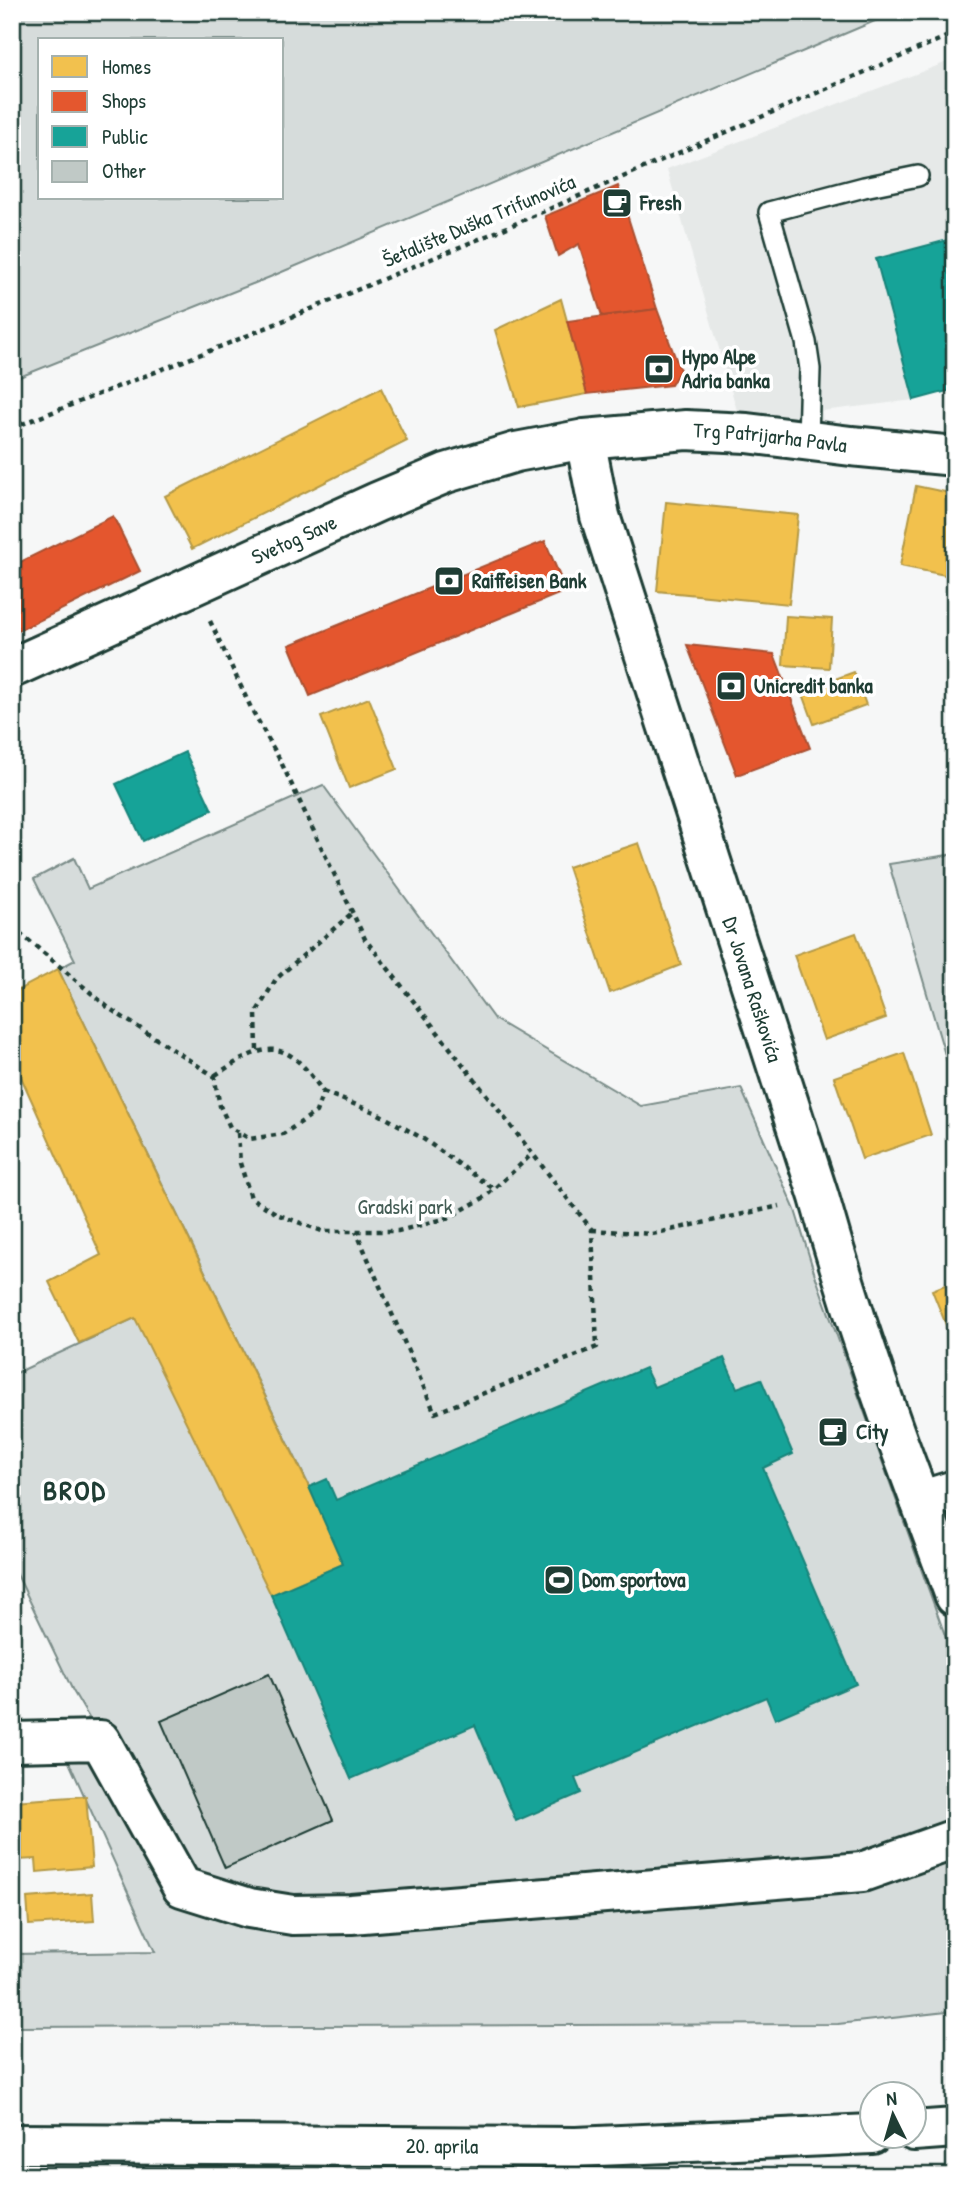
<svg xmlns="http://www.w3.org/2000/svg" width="967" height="2188" font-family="'Patrick Hand',sans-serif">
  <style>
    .built { fill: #e6e9e8 }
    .green { fill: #d6dcdb; stroke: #7a8c88; stroke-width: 2; fill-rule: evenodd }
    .homes { fill: #f2c14e; stroke: #b39946; stroke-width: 2 }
    .shops { fill: #e4572e; stroke: #a94f30; stroke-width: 2 }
    .public { fill: #17a398; stroke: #19847a; stroke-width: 2 }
    .building { fill: #c0c9c6; stroke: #1f3d34; stroke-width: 2 }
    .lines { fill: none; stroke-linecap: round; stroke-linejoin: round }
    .service-casing { stroke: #1f3d34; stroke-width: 24 }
    .minor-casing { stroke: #1f3d34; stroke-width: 44 }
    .tertiary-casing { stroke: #1f3d34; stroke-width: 44 }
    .path { stroke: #1f3d34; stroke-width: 4.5; stroke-dasharray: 5 5; stroke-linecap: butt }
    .service { stroke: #fff; stroke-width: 19 }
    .minor { stroke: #fff; stroke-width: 38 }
    .tertiary { stroke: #fff; stroke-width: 38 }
    .labels { text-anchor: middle; stroke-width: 7; stroke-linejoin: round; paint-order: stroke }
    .poi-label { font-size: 21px; font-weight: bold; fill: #1f3d34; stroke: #fff; text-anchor: start }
    .street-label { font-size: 21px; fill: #1f3d34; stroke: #fff }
    .park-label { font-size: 21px; fill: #445d55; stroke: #fff }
    .district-label { font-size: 28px; font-weight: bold; letter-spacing: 2px; fill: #1f3d34; stroke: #fff }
  </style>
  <rect width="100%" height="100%" fill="#f6f7f7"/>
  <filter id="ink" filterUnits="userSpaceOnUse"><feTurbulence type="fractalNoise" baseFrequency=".0143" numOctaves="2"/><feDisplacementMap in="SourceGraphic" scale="14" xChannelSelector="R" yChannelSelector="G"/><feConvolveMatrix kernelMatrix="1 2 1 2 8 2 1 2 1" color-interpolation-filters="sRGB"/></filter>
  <g filter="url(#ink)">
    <polygon class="built" points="955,59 955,389 914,400 822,411 824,429 738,414 667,169"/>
    <g class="green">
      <path d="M12,12H896L270,277L12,380ZM40,40H282V198H40Z"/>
      <polygon points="323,785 494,1019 641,1106 741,1088 795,1210 815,1275 955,1663 955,2011 838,2024 12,2027 12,1954 155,1952 54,1729 89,1718 73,1691 12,1564 12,1375 135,1318 343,1564 309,1486 58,969 75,960 34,879 74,858 88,889"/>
      <polygon points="955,854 955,1089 889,864"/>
    </g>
    <g class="homes">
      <polygon points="561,299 587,394 519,407 495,330"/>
      <polygon points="381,388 407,441 192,549 165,496"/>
      <polygon points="916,486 955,494 955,577 900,566"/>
      <polygon points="666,502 798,515 789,604 657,591"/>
      <polygon points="786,616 832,619 829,668 783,665"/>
      <polygon points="854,672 866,705 814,724 802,691"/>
      <polygon points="369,698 397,769 349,788 321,717"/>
      <polygon points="639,843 681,965 610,993 568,867"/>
      <polygon points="856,933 886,1018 824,1040 794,955"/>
      <polygon points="58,969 309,1487 343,1564 271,1595 135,1318 79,1343 49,1282 101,1255 12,1057 12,993"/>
      <polygon points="904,1053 931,1135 862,1159 834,1077"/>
      <polygon points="955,1281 955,1347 932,1290"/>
      <polygon points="86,1796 92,1867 37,1872 36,1859 17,1860 13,1801"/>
      <polygon points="12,1886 19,1886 20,1924 12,1924"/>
      <polygon points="92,1893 94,1921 29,1925 27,1898"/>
    </g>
    <g class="shops">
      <polygon points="618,186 657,309 602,316 579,244 558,256 545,216"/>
      <polygon points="657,309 680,370 671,385 587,394 567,321"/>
      <polygon points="113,516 140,571 12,634 12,566"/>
      <polygon points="545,541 566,591 310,696 289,645"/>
      <polygon points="687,645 774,654 810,748 737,775"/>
    </g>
    <g class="public">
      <polygon points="955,238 955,389 914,400 876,259"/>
      <polygon points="185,752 212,810 143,841 116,784"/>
      <polygon points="724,1358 737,1388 761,1379 793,1454 763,1468 856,1684 775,1719 766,1697 575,1778 581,1793 516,1821 475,1725 351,1779 271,1595 343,1564 309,1487 327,1479 336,1500 645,1368 654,1387"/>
    </g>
    <polygon class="building" points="269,1674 333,1820 225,1868 161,1721"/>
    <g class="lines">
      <g class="service-casing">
        <polyline id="service" points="808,439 810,369 806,342 769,212 864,187 918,176"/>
      </g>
      <g class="minor-casing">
        <g id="minor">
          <polyline points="920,1501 955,1596"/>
          <polyline points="12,1742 100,1740 182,1887 249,1908 293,1915 351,1914 862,1872 955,1839"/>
          <polyline points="914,2131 955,2128"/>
          <path id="s1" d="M12,2144L576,2147L872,2134"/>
        </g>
      </g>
      <g class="tertiary-casing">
        <g id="tertiary">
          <path id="s2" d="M585,439L600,516L819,1197C848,1300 882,1401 920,1501L955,1490"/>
          <path id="s3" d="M12,668L377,502L446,473L516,452L585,439L686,430L747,433L851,446L955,456"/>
        </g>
      </g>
      <g class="path">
        <polyline points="12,428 232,342 503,229 955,33"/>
        <polyline points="210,621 252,710 280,760 365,939 592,1230 597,1347 435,1413 356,1231"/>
        <path d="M20,933L110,1009L214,1076L220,1106L230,1127L250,1139L283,1134L316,1112L323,1092C285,1035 266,1042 214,1076"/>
        <polyline points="257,1050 256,1013 276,979 352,913"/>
        <polyline points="323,1092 377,1113 422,1138 494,1189"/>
        <polyline points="238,1133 240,1163 251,1198 279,1215 322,1231 398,1231 448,1218 485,1197 531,1155"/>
        <polyline points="592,1230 652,1234 780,1206"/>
      </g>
      <use href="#service" class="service"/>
      <use href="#minor" class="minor"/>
      <use href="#tertiary" class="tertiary"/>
    </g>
  </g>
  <defs>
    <g id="cafe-square" transform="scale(1.575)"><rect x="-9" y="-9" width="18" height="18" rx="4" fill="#1f3d34" stroke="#fff"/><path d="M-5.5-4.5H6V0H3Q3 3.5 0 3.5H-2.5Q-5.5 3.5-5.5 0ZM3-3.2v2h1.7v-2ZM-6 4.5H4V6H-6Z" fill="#fff"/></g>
    <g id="bank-square" transform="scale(1.575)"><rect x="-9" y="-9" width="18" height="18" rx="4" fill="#1f3d34" stroke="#fff"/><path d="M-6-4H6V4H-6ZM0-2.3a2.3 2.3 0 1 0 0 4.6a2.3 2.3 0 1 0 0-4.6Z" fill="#fff"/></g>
    <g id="stadium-square" transform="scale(1.575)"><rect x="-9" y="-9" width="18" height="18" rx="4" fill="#1f3d34" stroke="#fff"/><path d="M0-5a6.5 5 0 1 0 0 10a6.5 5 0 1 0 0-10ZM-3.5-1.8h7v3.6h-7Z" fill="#fff"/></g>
  </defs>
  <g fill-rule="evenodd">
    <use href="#cafe-square" x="617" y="203"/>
    <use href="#bank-square" x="659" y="369"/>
    <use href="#bank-square" x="449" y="581"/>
    <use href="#bank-square" x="731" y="686"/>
    <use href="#cafe-square" x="833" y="1432"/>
    <use href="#stadium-square" x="559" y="1580"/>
  </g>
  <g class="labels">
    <g class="poi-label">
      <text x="640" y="210">Fresh</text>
      <text x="682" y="364">Hypo Alpe<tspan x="682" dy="24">Adria banka</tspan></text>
      <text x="472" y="588">Raiffeisen Bank</text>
      <text x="754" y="693">Unicredit banka</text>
      <text x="856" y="1439">City</text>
      <text x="582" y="1587">Dom sportova</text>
    </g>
    <g class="street-label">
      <text transform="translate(479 221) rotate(-23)" y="7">Šetalište Duška Trifunovića</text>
      <text dy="7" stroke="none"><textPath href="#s3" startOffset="805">Trg Patrijarha Pavla</textPath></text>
      <text dy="7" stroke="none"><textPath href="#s3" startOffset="310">Svetog Save</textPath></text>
      <text dy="7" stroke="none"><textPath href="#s2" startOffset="576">Dr Jovana Raškovića</textPath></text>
      <text dy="7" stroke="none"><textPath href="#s1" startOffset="430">20. aprila</textPath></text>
    </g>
    <g class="park-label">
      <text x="405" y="1214">Gradski park</text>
    </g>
    <g class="district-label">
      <text x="75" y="1500">BROD</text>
    </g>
  </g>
  <rect width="967" height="2188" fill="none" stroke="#fff" stroke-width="42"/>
  <rect x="21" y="21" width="925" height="2146" fill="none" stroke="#1f3d34" stroke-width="2.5" filter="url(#ink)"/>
  <rect x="38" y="38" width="245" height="161" fill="#ffffff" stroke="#a5b1ae" stroke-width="2"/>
  <rect x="52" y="56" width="35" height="21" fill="#f2c14e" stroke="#a5b1ae" stroke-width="2"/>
  <text x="102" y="74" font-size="21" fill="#1f3d34">Homes</text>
  <rect x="52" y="91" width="35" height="21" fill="#e4572e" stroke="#a5b1ae" stroke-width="2"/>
  <text x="102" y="108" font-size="21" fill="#1f3d34">Shops</text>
  <rect x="52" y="126" width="35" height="21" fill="#17a398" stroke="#a5b1ae" stroke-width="2"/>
  <text x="102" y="144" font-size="21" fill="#1f3d34">Public</text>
  <rect x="52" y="161" width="35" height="21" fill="#c0c9c6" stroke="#a5b1ae" stroke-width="2"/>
  <text x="102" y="178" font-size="21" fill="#1f3d34">Other</text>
  <g transform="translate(893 2115) rotate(355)"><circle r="33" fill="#ffffff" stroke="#a5b1ae" stroke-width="2"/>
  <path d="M0-5L12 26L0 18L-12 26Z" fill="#1f3d34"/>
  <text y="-10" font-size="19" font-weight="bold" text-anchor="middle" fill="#1f3d34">N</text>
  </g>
</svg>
